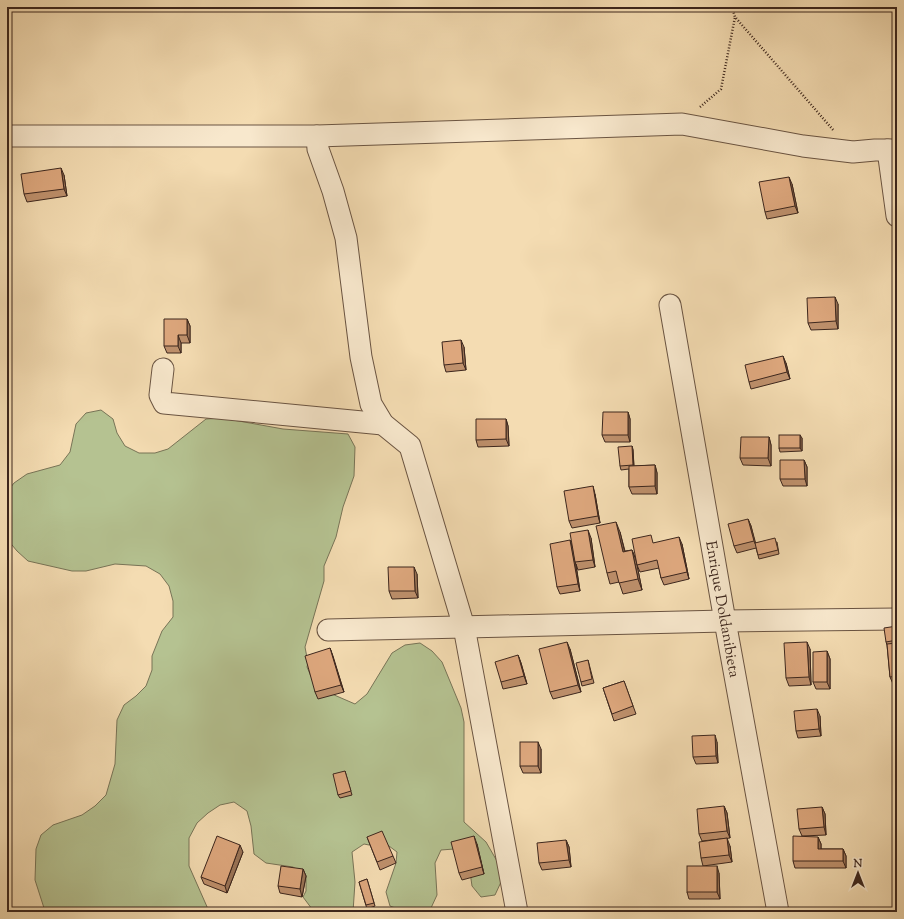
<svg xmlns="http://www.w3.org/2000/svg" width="904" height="919" font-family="'Sorts Mill Goudy',serif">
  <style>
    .green { fill: #b5c291; stroke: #787457 }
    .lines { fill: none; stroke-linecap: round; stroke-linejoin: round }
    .minor-casing { stroke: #6a5442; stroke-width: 23 }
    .path { stroke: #3c261d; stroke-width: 2.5; stroke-dasharray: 1 2; stroke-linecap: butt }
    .minor { stroke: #f8e8cd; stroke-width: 21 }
    .wall { fill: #be906c; stroke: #3c261d }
    .shaded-wall { fill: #9b7558; stroke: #3c261d }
    .building { fill: #dda77d; stroke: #3c261d }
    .labels { text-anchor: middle; stroke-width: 3; stroke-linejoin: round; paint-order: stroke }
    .street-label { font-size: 15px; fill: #3c261d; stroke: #f8e8cd }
  </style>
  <rect width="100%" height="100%" fill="#f4dcb2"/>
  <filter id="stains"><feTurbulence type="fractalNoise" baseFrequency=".005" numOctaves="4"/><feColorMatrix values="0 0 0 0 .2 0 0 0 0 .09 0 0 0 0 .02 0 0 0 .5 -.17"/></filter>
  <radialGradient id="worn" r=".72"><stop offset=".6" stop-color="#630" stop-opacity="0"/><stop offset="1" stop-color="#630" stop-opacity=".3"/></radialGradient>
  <polygon class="green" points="101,410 113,419 117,433 125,446 139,453 155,453 168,449 206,419 222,418 283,429 348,434 355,447 354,476 343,507 336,537 324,566 324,581 305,647 308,663 307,667 313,681 325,691 355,704 367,694 392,653 405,645 420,643 432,651 442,662 461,708 464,722 464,822 486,842 501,868 501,882 495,895 481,897 472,886 470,872 454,849 441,850 435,863 437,895 431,908 416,912 403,911 390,906 386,892 396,863 397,852 385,843 369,845 364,844 352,852 355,882 353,912 319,912 312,909 303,897 306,891 306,876 293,867 266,863 254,854 251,826 247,811 234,802 220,805 208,813 197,823 189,838 189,866 208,909 215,912 44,912 44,908 35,880 36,849 41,835 53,825 82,815 95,806 106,795 115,764 117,720 124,705 136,696 146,686 152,670 152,656 162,631 173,617 173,601 169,586 160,574 146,566 115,564 86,571 72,571 28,561 17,551 7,539 7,492 14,483 27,474 60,465 70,452 76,424 86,413"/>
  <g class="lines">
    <g class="minor-casing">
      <g id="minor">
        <polyline points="7,136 317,136 682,124 803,146 853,152 875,150 897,150"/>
        <polyline points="317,136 318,149 333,191 346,238 361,357 371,404 383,424 410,446 464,627 517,912"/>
        <polyline points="888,150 897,216"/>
        <polyline points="670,305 725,621 778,912"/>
        <polyline points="163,369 160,395 164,403 383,424"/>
        <polyline points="328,630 725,621 897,619"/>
      </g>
    </g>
    <g class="path">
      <polyline points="732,7 735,17 834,131"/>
      <polyline points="700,107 721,89 735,17"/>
    </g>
    <use href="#minor" class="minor"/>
  </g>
  <g class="wall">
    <polygon points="64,175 67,196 27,202 24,194"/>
    <polygon points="792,184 798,213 767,219 765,212"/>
    <polygon points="838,304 838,329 811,330 808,323"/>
    <polygon points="187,319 190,326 190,343 181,343 181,353 167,353 164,346"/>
    <polygon points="464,347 466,370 446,372 444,365"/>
    <polygon points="786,363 790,379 751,389 749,382"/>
    <polygon points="628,412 630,419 630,442 605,442 602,435"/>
    <polygon points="506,419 508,426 509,446 478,447 476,440"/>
    <polygon points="769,437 771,445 771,466 743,465 740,458"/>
    <polygon points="802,438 802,451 780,452 779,448"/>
    <polygon points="632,446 633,450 634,466 655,465 657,473 657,494 632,494 629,487 629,469 621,470 620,466"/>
    <polygon points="804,460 807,467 807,486 783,486 780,479"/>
    <polygon points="595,494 600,523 572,528 569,521"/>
    <polygon points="748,519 751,526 755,543 777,542 779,554 759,559 756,548 737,553 734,546"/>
    <polygon points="620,532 625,551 632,550 636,560 642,590 623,594 619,582 610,584 607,573"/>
    <polygon points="591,538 595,567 578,570 576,564 580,591 560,594 557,587 573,546"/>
    <polygon points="654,543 682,544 689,579 664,585 661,578 659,568 640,572 637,565"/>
    <polygon points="417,574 418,598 392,599 389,591"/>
    <polygon points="897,626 897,684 893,684 890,677 887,645 886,642"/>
    <polygon points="330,648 344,692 318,699 315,692"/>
    <polygon points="570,649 581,692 553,699 550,692"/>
    <polygon points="810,649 811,685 789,686 786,678"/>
    <polygon points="827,651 830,659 830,689 816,689 813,682"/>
    <polygon points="518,655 521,663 527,684 503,689 501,682"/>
    <polygon points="588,660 594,683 582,686 581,682"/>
    <polygon points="624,681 636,714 614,721 603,688"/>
    <polygon points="820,716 821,736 798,738 796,731"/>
    <polygon points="717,742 718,763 696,764 693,757"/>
    <polygon points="541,749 541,773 523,773 520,766"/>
    <polygon points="345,771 352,795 340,798 338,795"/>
    <polygon points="724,806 727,813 730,838 702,841 699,834"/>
    <polygon points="822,807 825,814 826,835 802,836 799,829"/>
    <polygon points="367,837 393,856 396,863 380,870"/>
    <polygon points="818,837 821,844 821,849 843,849 846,856 846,868 795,868 793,861"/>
    <polygon points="566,840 569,847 571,867 542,870 539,863"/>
    <polygon points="477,844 484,874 462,880 459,873"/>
    <polygon points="730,846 732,862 703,866 701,858"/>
    <polygon points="243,852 227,893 204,884 201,877"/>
    <polygon points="303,869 306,876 302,897 280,893 278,886"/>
    <polygon points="719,873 720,899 689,899 687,892"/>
    <polygon points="367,879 375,906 367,909 359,882"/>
  </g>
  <g class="shaded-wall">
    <polygon points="61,168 64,175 67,196 64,189"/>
    <polygon points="789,177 792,184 798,213 795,206"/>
    <polygon points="835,297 838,304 838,329 836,321"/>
    <polygon points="187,319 190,326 190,343 187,335"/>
    <polygon points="178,335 181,343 181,353 178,346"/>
    <polygon points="461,340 464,347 466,370 463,363"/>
    <polygon points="783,356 786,363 790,379 787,372"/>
    <polygon points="628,412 630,419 630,442 628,435"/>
    <polygon points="506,419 508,426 509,446 506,439"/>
    <polygon points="800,435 802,438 802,451 800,448"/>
    <polygon points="769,437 771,445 771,466 768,458"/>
    <polygon points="632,446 633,450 634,469 633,465"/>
    <polygon points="804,460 807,467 807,486 805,479"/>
    <polygon points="655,465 657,473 657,494 655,486"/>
    <polygon points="593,486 595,494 600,523 598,516"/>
    <polygon points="748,519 751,526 757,548 754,541"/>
    <polygon points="616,522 620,532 627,562 623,552"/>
    <polygon points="588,530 591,538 595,567 593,560"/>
    <polygon points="679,537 682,544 689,579 687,572"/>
    <polygon points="570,540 573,548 580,591 578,584"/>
    <polygon points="632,550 636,560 642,590 638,579"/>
    <polygon points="414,567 417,574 418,598 415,591"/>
    <polygon points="567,642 570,649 581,692 578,685"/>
    <polygon points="807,642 810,649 811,685 809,677"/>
    <polygon points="330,648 333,656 344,692 341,685"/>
    <polygon points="827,651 830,659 830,689 827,682"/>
    <polygon points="518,655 521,663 527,684 524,676"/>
    <polygon points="817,709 820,716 821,736 819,729"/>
    <polygon points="715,735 717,742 718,763 716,756"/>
    <polygon points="538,742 541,749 541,773 538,766"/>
    <polygon points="724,806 727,813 730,838 727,831"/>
    <polygon points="822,807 825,814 826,835 824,827"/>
    <polygon points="474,836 477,844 484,874 482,867"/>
    <polygon points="818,837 821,844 821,856 818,849"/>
    <polygon points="727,838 730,846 732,862 729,855"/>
    <polygon points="566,840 569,847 571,867 569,860"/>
    <polygon points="240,845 243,852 227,893 225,886"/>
    <polygon points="843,849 846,856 846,868 843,861"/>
    <polygon points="717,866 719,873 720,899 717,892"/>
    <polygon points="303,869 306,876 302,897 300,889"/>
  </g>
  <g class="building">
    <polygon points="61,168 64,189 24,194 21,174"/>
    <polygon points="789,177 795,206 765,212 759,182"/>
    <polygon points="835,297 836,321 808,323 807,298"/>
    <polygon points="164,319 187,319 187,335 178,335 178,346 164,346"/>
    <polygon points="461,340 463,363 444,365 442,342"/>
    <polygon points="783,356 787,372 749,382 745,365"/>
    <polygon points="603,412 628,412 628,435 602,435"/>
    <polygon points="476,419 506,419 506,439 476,440"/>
    <rect x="779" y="435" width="21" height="13"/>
    <polygon points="741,437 769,437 768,458 740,458"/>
    <polygon points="632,446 633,465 620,466 618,447"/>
    <polygon points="780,460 804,460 805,479 780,479"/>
    <polygon points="655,465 655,486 629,487 629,466"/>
    <polygon points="593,486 598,516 569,521 564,491"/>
    <polygon points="748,519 754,541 734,546 728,524"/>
    <polygon points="616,522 623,552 632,550 638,579 619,583 616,571 607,573 596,526"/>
    <polygon points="588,530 593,560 575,562 570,533"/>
    <polygon points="651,535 653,543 679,537 687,572 661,578 657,560 637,565 632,539"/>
    <polygon points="775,538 778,550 758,555 755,543"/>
    <polygon points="570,540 578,584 557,587 550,544"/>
    <polygon points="388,567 414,567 415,591 389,591"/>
    <polygon points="897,626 897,640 886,642 884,628"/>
    <polygon points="567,642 578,685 550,692 539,649"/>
    <polygon points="807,642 809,677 786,678 784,643"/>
    <polygon points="897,643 897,676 890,677 887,644"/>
    <polygon points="330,648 341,685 315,692 305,656"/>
    <polygon points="827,651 827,682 813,682 813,652"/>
    <polygon points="518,655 524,676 501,682 495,662"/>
    <polygon points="588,660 592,679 581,682 576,663"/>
    <polygon points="624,681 633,706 612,714 603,688"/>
    <polygon points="817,709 819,729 796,731 794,711"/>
    <polygon points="715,735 716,756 693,757 692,736"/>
    <rect x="520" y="742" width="18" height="24"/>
    <polygon points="345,771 351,791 338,795 333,774"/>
    <polygon points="724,806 727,831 699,834 697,809"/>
    <polygon points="822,807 824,827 799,829 797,809"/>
    <polygon points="382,831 393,856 377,862 367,837"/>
    <polygon points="217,836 240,845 225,886 201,877"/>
    <polygon points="474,836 482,867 459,873 451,842"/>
    <polygon points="793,836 818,837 818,849 843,849 843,861 793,861"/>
    <polygon points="727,838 729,855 701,858 699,842"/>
    <polygon points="566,840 569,860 539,863 537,843"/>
    <polygon points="281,866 303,869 300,889 278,886"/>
    <rect x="687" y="866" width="30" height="26"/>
    <polygon points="367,879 374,903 366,905 359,882"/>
  </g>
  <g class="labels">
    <g class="street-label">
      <text transform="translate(723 609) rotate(80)" y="5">Enrique Doldanibieta</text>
    </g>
  </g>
  <rect width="904" height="919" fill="none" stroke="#f4dcb2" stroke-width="24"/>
  <rect x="8" y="8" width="888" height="903" fill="none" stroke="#3c261d" stroke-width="2"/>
  <rect x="12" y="12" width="880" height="895" fill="none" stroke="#3c261d"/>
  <g transform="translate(858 873)" stroke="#f8e8cd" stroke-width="3" paint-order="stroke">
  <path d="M0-3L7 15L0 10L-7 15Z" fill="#3c261d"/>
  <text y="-6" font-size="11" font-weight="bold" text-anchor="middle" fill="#3c261d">N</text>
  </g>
  <rect width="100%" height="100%" filter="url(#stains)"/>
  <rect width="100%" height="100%" fill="url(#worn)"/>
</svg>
